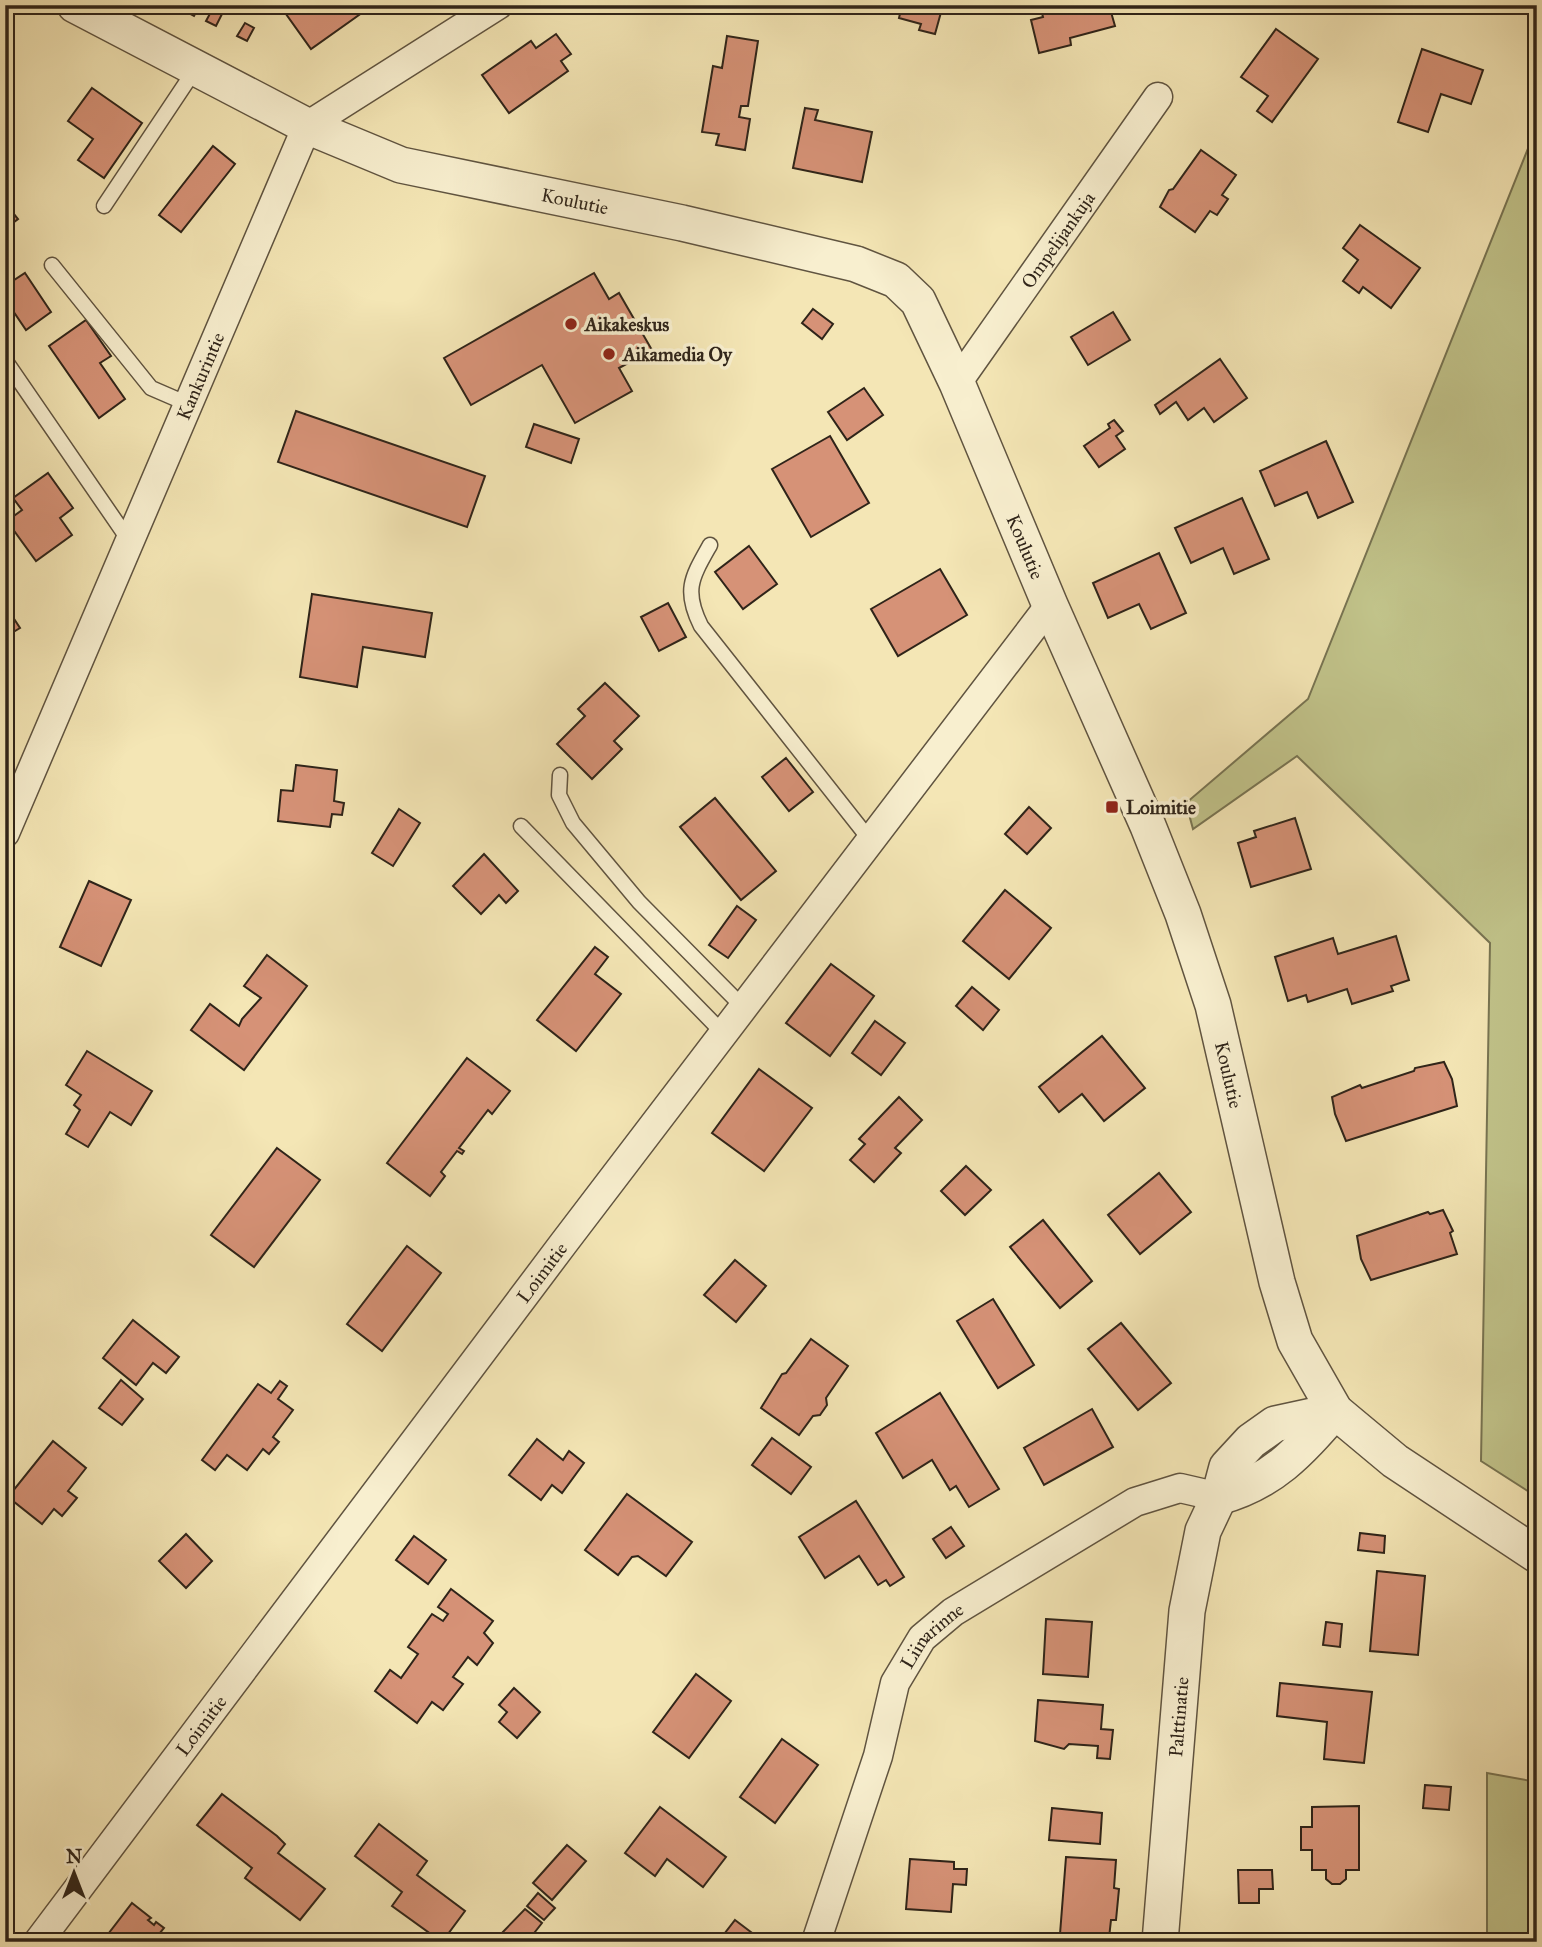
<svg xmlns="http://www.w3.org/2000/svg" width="1542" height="1947" font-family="'IM FELL Great Primer',serif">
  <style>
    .green { fill: #c1c38a; stroke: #787452; stroke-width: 2 }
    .building { fill: #d69277; stroke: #2f2419; stroke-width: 2 }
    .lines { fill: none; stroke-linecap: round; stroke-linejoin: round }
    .service-casing { stroke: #605440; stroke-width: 17 }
    .minor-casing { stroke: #605440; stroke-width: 31 }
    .tertiary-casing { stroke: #605440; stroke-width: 38 }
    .service { stroke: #f8efcf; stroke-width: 14 }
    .minor { stroke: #f8efcf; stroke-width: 28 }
    .tertiary { stroke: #f8efcf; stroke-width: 35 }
    .poi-dot { fill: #8f2418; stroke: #f8efcf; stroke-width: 2.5 }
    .labels { text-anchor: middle; stroke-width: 7; stroke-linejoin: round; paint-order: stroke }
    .street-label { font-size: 19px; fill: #2f2419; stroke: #f8efcf }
    .poi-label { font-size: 19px; font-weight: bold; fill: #2f2419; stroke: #f8efcf; text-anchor: start }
  </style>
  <rect width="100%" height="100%" fill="#f4e6b5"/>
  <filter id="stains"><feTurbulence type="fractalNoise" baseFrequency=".00286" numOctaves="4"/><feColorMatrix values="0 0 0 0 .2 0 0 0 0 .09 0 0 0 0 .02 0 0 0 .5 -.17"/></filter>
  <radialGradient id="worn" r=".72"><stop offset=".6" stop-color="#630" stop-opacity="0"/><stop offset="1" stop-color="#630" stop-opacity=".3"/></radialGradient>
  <g class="green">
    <polygon points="1537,126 1537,1497 1481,1461 1490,943 1297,756 1193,829 1186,803 1308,699"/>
    <polygon points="1487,1773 1537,1782 1537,1942 1487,1942"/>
  </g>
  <g class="building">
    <polygon points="188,5 200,5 194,16 185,11"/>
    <polygon points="288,5 291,11 299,5 373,5 311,49 281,7"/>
    <polygon points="902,5 943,5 935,34 919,30 921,24 899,18"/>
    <polygon points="1040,5 1109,5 1115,26 1070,38 1071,45 1039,53 1031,20 1043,17"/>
    <polygon points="213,8 223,12 216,26 206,21"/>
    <polygon points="245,23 254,28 247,41 237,36"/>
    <polygon points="1276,29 1318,59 1272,122 1257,111 1268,96 1241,77"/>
    <polygon points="556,34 571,54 561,61 568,71 509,113 482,75 531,41 536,48"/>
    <polygon points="727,36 758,41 748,106 741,106 739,117 750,119 745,150 716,145 719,134 702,132 713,66 722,68"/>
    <polygon points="1422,49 1483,70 1471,104 1441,94 1428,132 1398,122"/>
    <polygon points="92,88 142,123 104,178 78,160 93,139 68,121"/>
    <polygon points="805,108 818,110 815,120 872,132 862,182 793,168"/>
    <polygon points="213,146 235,164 181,232 159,215"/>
    <polygon points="1201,150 1236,175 1222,195 1228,199 1217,215 1210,211 1195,232 1160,207 1169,190 1173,189"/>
    <polygon points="5,203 18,219 5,229"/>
    <polygon points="1360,225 1420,268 1391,308 1363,287 1359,293 1343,281 1358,260 1343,248"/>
    <polygon points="25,273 51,312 26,330 5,299 5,286"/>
    <polygon points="594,273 609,299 619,293 652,350 619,368 632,391 575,423 542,365 471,405 444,358"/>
    <polygon points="813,309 833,324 822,339 802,323"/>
    <polygon points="1113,312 1130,340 1088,365 1071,337"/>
    <polygon points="86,320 111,356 100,363 125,399 99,418 49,346"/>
    <polygon points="1220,359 1247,398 1214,422 1204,408 1188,420 1176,402 1160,414 1155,405"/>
    <polygon points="864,388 883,415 847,440 828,412"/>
    <polygon points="296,411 485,476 467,527 278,462"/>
    <polygon points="1114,420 1123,431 1116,436 1125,449 1099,467 1084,446 1110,428 1108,424"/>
    <polygon points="534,424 579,439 571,463 526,447"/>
    <polygon points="830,436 869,503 811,537 772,469"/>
    <polygon points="1326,441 1353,502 1318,518 1307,492 1275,506 1260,471"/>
    <polygon points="48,473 73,508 60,518 72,535 36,561 7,521 22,510 13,498"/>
    <polygon points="1242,498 1269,559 1234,574 1223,548 1191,563 1175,528"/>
    <polygon points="749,546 777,584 743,609 715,572"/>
    <polygon points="1159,553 1186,613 1151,629 1139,604 1108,618 1093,583"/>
    <polygon points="940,569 967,615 898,656 871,609"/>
    <polygon points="312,594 432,613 425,657 363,647 357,687 300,677"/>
    <polygon points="668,603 686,637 659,651 641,617"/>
    <polygon points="5,605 20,628 5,637"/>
    <polygon points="605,683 639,716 614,741 622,749 592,779 557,744 585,716 578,709"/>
    <polygon points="786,758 813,792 789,811 762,777"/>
    <polygon points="296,765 337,770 334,801 344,803 342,815 332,814 330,827 278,821 281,790 293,791"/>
    <polygon points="715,798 776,871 741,900 680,827"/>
    <polygon points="1029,807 1051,828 1027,854 1005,834"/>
    <polygon points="399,809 420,823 393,866 372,853"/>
    <polygon points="1295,818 1311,869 1251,887 1238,843 1256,837 1254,831"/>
    <polygon points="484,854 518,891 506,903 499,895 481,914 453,886"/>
    <polygon points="89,881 131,900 101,966 60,947"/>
    <polygon points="1005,890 1051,928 1009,979 963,941"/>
    <polygon points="737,906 756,920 728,958 709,945"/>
    <polygon points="1396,936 1409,980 1391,986 1393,991 1352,1004 1347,989 1308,1002 1306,995 1288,1001 1275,957 1333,938 1338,954"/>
    <polygon points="595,947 608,957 595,974 621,994 576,1051 537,1020"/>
    <polygon points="267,955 307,986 244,1070 191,1030 210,1004 239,1026 242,1019 261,998 244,986"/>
    <polygon points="831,964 874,996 830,1056 786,1023"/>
    <polygon points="972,987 999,1010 983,1030 956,1006"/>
    <polygon points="875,1021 905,1043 881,1075 852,1053"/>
    <polygon points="1102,1036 1145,1088 1104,1121 1082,1094 1059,1112 1039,1087"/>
    <polygon points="87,1051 152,1091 131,1125 110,1112 88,1147 66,1134 80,1110 74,1105 81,1095 66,1085"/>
    <polygon points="467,1058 510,1091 492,1114 488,1110 459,1148 464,1151 462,1154 457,1151 441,1172 445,1176 430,1196 387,1163"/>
    <polygon points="1444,1062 1452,1079 1457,1106 1346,1141 1335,1114 1332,1097 1360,1085 1362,1088 1414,1071 1415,1068"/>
    <polygon points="759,1069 812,1108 764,1171 712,1133"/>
    <polygon points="899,1097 922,1120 895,1148 901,1153 874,1182 850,1160 865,1144 859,1139"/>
    <polygon points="277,1148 320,1180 254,1267 211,1235"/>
    <polygon points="966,1166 991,1190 965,1215 941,1191"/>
    <polygon points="1159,1173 1191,1212 1140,1254 1108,1215"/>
    <polygon points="1443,1210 1453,1231 1450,1233 1457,1254 1371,1280 1361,1259 1357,1236 1428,1212 1430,1214"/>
    <polygon points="1043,1220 1092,1281 1060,1308 1010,1247"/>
    <polygon points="407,1246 441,1273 382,1351 347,1324"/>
    <polygon points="735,1260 766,1286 736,1322 704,1295"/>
    <polygon points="993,1299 1034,1365 998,1388 957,1321"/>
    <polygon points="133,1320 179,1357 166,1373 153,1363 136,1385 103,1358"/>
    <polygon points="1121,1323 1171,1383 1138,1410 1088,1349"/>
    <polygon points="811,1339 848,1366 826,1398 827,1405 820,1415 813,1416 799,1435 761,1408 782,1374 786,1373"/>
    <polygon points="121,1380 143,1399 122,1425 99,1408"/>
    <polygon points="280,1381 287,1386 278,1399 293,1410 273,1437 279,1442 269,1454 263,1449 247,1470 227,1455 215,1470 202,1460 258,1384 271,1393"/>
    <polygon points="940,1393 999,1489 969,1507 956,1486 950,1490 932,1460 903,1478 876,1433"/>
    <polygon points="1092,1409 1113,1447 1044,1485 1024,1448"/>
    <polygon points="772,1438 811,1467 791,1494 752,1465"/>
    <polygon points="537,1439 563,1460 569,1451 584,1463 562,1493 552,1485 541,1500 509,1475"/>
    <polygon points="53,1441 86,1468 68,1491 77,1498 62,1516 54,1509 42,1524 8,1497"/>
    <polygon points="627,1494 692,1542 666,1576 638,1556 632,1557 618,1575 585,1550"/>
    <polygon points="856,1501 904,1577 890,1586 886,1580 878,1585 859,1556 825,1578 799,1537"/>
    <polygon points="951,1527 964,1546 946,1558 933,1539"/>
    <polygon points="1360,1533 1385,1536 1384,1553 1358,1550"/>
    <polygon points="186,1534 212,1561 186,1588 159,1561"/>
    <polygon points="414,1536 446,1560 428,1584 396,1560"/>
    <polygon points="1377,1571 1425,1576 1418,1655 1370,1651"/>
    <polygon points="451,1589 493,1621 484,1633 493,1643 477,1665 468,1657 453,1677 463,1684 443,1710 432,1702 417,1723 375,1691 390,1670 401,1678 418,1654 408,1647 432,1614 443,1621 448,1614 438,1607"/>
    <polygon points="1046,1619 1092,1622 1088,1677 1043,1674"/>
    <polygon points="1326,1622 1342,1624 1340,1647 1323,1645"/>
    <polygon points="696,1674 731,1701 689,1758 653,1732"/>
    <polygon points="1280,1683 1372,1692 1364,1763 1324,1759 1327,1722 1277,1716"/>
    <polygon points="514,1688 540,1712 517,1738 499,1722 507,1712 499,1705"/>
    <polygon points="1038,1700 1103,1705 1101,1729 1113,1730 1110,1759 1097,1758 1098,1746 1069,1744 1064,1749 1035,1741"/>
    <polygon points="782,1739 818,1765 775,1823 740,1797"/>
    <polygon points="1425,1785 1451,1787 1449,1810 1423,1808"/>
    <polygon points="222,1794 277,1836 285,1844 278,1853 325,1889 300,1920 245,1878 252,1868 197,1825"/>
    <polygon points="1359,1806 1359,1870 1346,1870 1346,1879 1340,1884 1332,1884 1326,1879 1326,1870 1312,1870 1312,1850 1301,1850 1301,1827 1312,1827 1312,1807"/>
    <polygon points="660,1807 726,1857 703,1887 667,1859 655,1876 625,1853"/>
    <polygon points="1052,1808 1102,1813 1100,1844 1049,1840"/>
    <polygon points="379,1824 427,1861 417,1875 465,1911 442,1942 392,1906 402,1892 355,1856"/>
    <polygon points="567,1845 586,1861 552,1900 533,1883"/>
    <polygon points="1066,1857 1116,1860 1114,1888 1119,1889 1116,1920 1111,1920 1109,1938 1060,1934"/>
    <polygon points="910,1859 954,1862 954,1869 967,1869 966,1885 953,1884 951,1912 906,1909"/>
    <polygon points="1238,1870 1272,1870 1273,1889 1259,1889 1259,1903 1239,1903"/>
    <polygon points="538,1893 555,1908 544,1920 527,1906"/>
    <polygon points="132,1903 151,1918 148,1920 154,1925 156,1922 164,1928 155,1939 159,1942 102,1942"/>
    <polygon points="525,1909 542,1923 527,1942 508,1942 500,1935"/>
    <polygon points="735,1920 764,1942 718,1942"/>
  </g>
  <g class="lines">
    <g class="service-casing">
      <g id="service">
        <polyline points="104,206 196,68"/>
        <polyline points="52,265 151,388 188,404"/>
        <polyline points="5,360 130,542"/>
        <path d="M710,545C692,577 683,590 701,626L870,840"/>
        <polyline points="560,775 559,795 573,823 639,902 743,1007"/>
        <polyline points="5,779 20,800"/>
        <polyline points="521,826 723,1033"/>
      </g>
    </g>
    <g class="minor-casing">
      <g id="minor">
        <path id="s1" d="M957,383L1158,97"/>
        <path id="s2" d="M5,833L307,126L498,5"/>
        <path id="s3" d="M38,1942L563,1244L1050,605"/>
        <path id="s4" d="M816,1942L878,1756L895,1683L922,1638L953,1612L1135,1502L1180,1488L1219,1497"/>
      </g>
    </g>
    <g class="tertiary-casing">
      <g id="tertiary">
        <path id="s5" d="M75,5L307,126L401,165L682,223L856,264L896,280L918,301L957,383L1050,605L1148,826L1183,914L1213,1005L1277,1282L1295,1341L1335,1411L1395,1461L1537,1555"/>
        <path d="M1219,1497C1273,1482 1299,1452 1335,1411"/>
        <path id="s6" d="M1160,1942L1187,1611L1203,1531L1219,1497L1227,1467L1251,1441L1275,1424L1335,1411"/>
      </g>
    </g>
    <use href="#service" class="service"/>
    <use href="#minor" class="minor"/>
    <use href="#tertiary" class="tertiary"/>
  </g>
  <g class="poi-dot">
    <circle cx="571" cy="324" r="7"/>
    <circle cx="609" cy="354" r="7"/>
    <rect x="1105" y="800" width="14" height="14" rx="3.5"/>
  </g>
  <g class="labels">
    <g class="street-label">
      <text dy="7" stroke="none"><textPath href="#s5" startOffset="541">Koulutie</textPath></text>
      <text dy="7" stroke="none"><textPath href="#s1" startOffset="175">Ompelijankuja</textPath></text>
      <text dy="7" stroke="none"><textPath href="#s2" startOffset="497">Kankurintie</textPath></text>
      <text dy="7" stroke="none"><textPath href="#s5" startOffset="1171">Koulutie</textPath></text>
      <text dy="7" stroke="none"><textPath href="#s5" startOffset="1738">Koulutie</textPath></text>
      <text dy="7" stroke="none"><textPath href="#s3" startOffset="838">Loimitie</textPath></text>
      <text dy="7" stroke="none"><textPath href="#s4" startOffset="332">Liinarinne</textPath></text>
      <text dy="7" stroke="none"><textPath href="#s6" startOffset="226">Palttinatie</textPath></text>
      <text dy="7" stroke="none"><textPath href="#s3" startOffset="271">Loimitie</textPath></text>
    </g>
    <g class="poi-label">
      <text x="585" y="331">Aikakeskus</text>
      <text x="623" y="361">Aikamedia Oy</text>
      <text x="1126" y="814">Loimitie</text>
    </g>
  </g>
  <rect width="1542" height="1947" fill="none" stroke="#f4e6b5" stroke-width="28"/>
  <rect x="7" y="7" width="1528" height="1933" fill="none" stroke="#2f2419" stroke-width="3.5"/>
  <rect x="14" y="14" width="1514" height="1919" fill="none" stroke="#2f2419" stroke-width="2"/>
  <g transform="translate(74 1873)" stroke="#f8efcf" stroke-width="5" paint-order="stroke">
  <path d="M0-5L12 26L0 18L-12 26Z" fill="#2f2419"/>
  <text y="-10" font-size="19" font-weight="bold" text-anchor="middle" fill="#2f2419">N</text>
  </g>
  <rect width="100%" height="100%" filter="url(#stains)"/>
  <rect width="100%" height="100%" fill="url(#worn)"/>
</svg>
